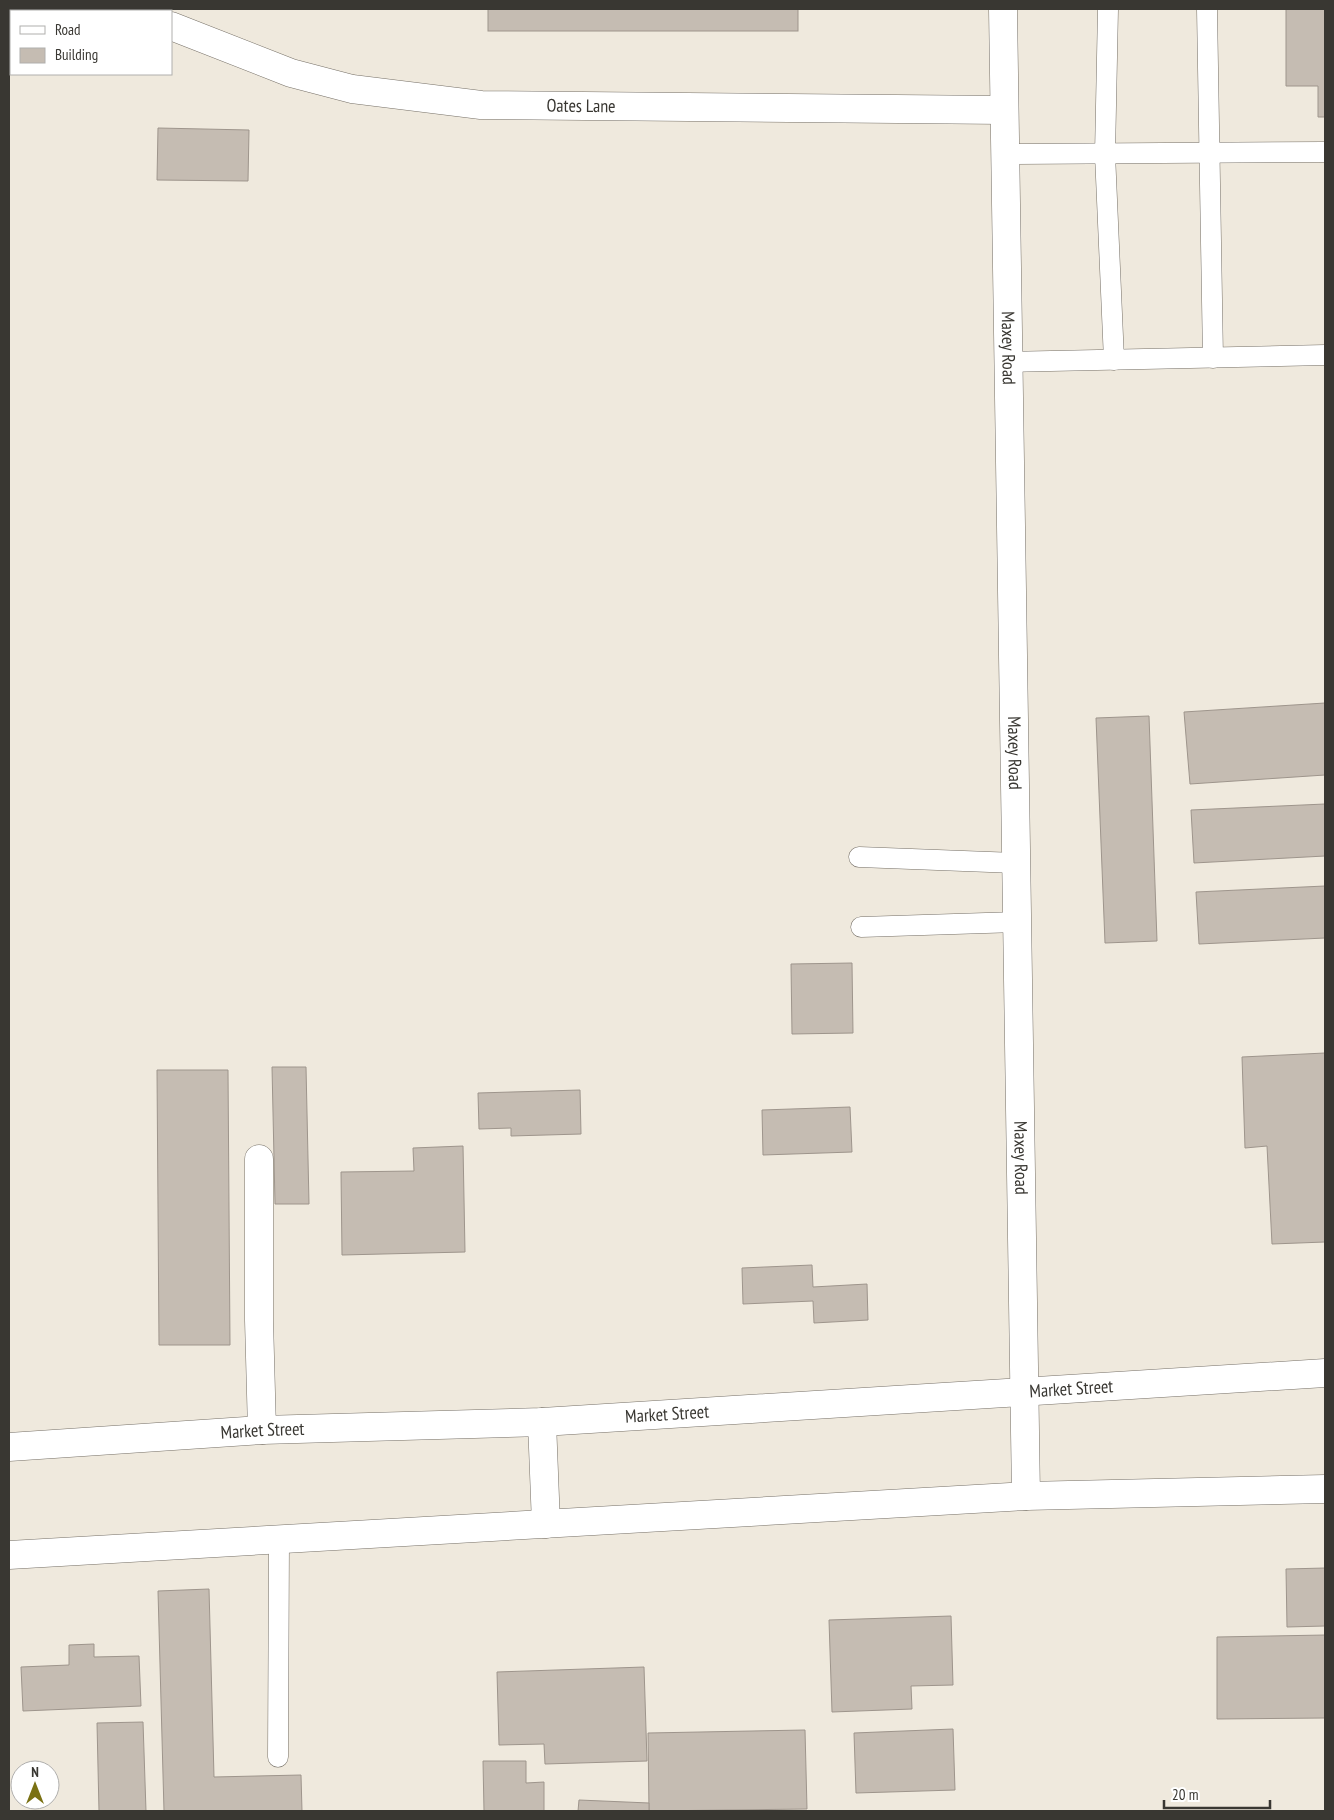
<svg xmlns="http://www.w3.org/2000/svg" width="1334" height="1820" font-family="'PT Sans Narrow',sans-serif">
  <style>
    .building { fill: #c5bcb2; stroke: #9e958c }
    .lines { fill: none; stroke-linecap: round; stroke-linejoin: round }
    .service-casing { stroke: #767067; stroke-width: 21 }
    .minor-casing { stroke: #767067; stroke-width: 29 }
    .tertiary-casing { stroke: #767067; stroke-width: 29 }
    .secondary-casing { stroke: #767067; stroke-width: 29 }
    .service { stroke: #fff; stroke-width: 20 }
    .minor { stroke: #fff; stroke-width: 28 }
    .tertiary { stroke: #fff; stroke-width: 28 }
    .secondary { stroke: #fff; stroke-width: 28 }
    .labels { text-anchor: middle; stroke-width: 4; stroke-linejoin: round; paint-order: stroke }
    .street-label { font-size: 18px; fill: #393732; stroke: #fff }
  </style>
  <rect width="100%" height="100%" fill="#efe9dd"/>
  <g class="building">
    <rect x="488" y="9" width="310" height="22"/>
    <polygon points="1286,9 1325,9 1325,117 1318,117 1318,86 1286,86"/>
    <polygon points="158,128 249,130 248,181 157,180"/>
    <polygon points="1325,703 1325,775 1190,784 1184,712"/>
    <polygon points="1149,716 1157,941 1105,943 1096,718"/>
    <polygon points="1325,804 1325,856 1194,863 1191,810"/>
    <polygon points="1325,886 1325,938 1199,944 1196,892"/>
    <polygon points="852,963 853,1033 792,1034 791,964"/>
    <polygon points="1325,1053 1325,1242 1272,1244 1267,1146 1245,1148 1242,1057"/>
    <polygon points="272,1067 306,1067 309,1204 275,1204"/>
    <polygon points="157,1070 228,1070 230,1345 159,1345"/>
    <polygon points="580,1090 581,1134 511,1136 511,1128 479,1129 478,1093"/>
    <polygon points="850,1107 852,1152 763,1155 762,1110"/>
    <polygon points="463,1146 465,1252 342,1255 341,1172 414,1171 413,1148"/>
    <polygon points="812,1265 813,1287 867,1284 868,1320 814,1323 813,1301 743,1304 742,1268"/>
    <polygon points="1325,1568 1325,1626 1287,1627 1286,1569"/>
    <polygon points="209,1589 214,1777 301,1775 302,1811 164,1811 158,1591"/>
    <polygon points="951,1616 953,1685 911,1686 912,1709 832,1712 829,1620"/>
    <polygon points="1325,1635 1325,1718 1217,1719 1217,1637"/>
    <polygon points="94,1644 94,1657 139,1656 141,1706 23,1711 21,1667 69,1665 69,1645"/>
    <polygon points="644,1667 647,1761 545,1764 544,1744 499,1745 497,1672"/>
    <polygon points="143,1722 146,1811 99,1811 97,1723"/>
    <polygon points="953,1729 955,1790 856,1793 854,1733"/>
    <polygon points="805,1730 807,1809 649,1811 648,1733"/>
    <polygon points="483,1761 526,1761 526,1783 544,1782 544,1811 484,1811"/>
    <polygon points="579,1800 649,1803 649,1811 578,1811"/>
  </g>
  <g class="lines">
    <g class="service-casing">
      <g id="service">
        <polyline points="1108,9 1105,154 1114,360"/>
        <polyline points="1207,9 1213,358"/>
        <polyline points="1005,154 1325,152"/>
        <polyline points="1008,362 1325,355"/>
        <polyline points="859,857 1016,863"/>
        <polyline points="861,927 1017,922"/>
        <polyline points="278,1757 279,1539"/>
      </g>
    </g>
    <g class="minor-casing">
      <g id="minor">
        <polyline points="129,9 135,11"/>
        <path id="s1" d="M171,26L291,73L352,89L481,105L1004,110"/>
        <polyline points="259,1159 259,1320 262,1430"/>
      </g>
    </g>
    <g class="tertiary-casing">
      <g id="tertiary">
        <path id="s2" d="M1003,9L1026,1496"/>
      </g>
    </g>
    <g class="secondary-casing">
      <g id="secondary">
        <polyline points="542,1422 546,1524"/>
        <path id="s3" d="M9,1447L262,1430L542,1422L1325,1373"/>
        <polyline points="9,1555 1026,1496 1325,1489"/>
      </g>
    </g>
    <use href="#service" class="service"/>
    <use href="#minor" class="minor"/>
    <use href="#tertiary" class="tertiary"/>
    <use href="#secondary" class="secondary"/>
  </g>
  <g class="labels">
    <g class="street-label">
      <text dy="6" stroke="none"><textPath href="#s1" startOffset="422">Oates Lane</textPath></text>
      <text dy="6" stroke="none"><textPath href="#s2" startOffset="339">Maxey Road</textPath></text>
      <text dy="6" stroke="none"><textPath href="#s2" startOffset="744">Maxey Road</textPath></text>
      <text dy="6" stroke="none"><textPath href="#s2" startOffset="1149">Maxey Road</textPath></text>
      <text dy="6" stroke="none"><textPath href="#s3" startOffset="1064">Market Street</textPath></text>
      <text dy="6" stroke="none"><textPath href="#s3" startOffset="659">Market Street</textPath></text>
      <text dy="6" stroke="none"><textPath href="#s3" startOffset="254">Market Street</textPath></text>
    </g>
  </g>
  <rect width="1334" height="1820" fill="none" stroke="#393732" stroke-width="20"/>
  <rect x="10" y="10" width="162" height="65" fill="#ffffff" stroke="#b0afad"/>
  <rect x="20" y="26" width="25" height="8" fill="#ffffff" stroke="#b0afad"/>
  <text x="55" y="35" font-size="15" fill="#393732">Road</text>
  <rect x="20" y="48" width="25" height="15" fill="#c5bcb2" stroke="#b0afad"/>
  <text x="55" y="60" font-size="15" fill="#393732">Building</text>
  <g transform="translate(35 1785)"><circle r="24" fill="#ffffff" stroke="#b0afad"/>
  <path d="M0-4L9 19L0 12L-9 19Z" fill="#7a7113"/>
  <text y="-8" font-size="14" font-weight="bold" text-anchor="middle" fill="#393732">N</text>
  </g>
  <path d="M1164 1800v8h106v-8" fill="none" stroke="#393732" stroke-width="2.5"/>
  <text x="1172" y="1800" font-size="15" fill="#393732" stroke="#ffffff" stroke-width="4" paint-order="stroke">20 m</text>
</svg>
